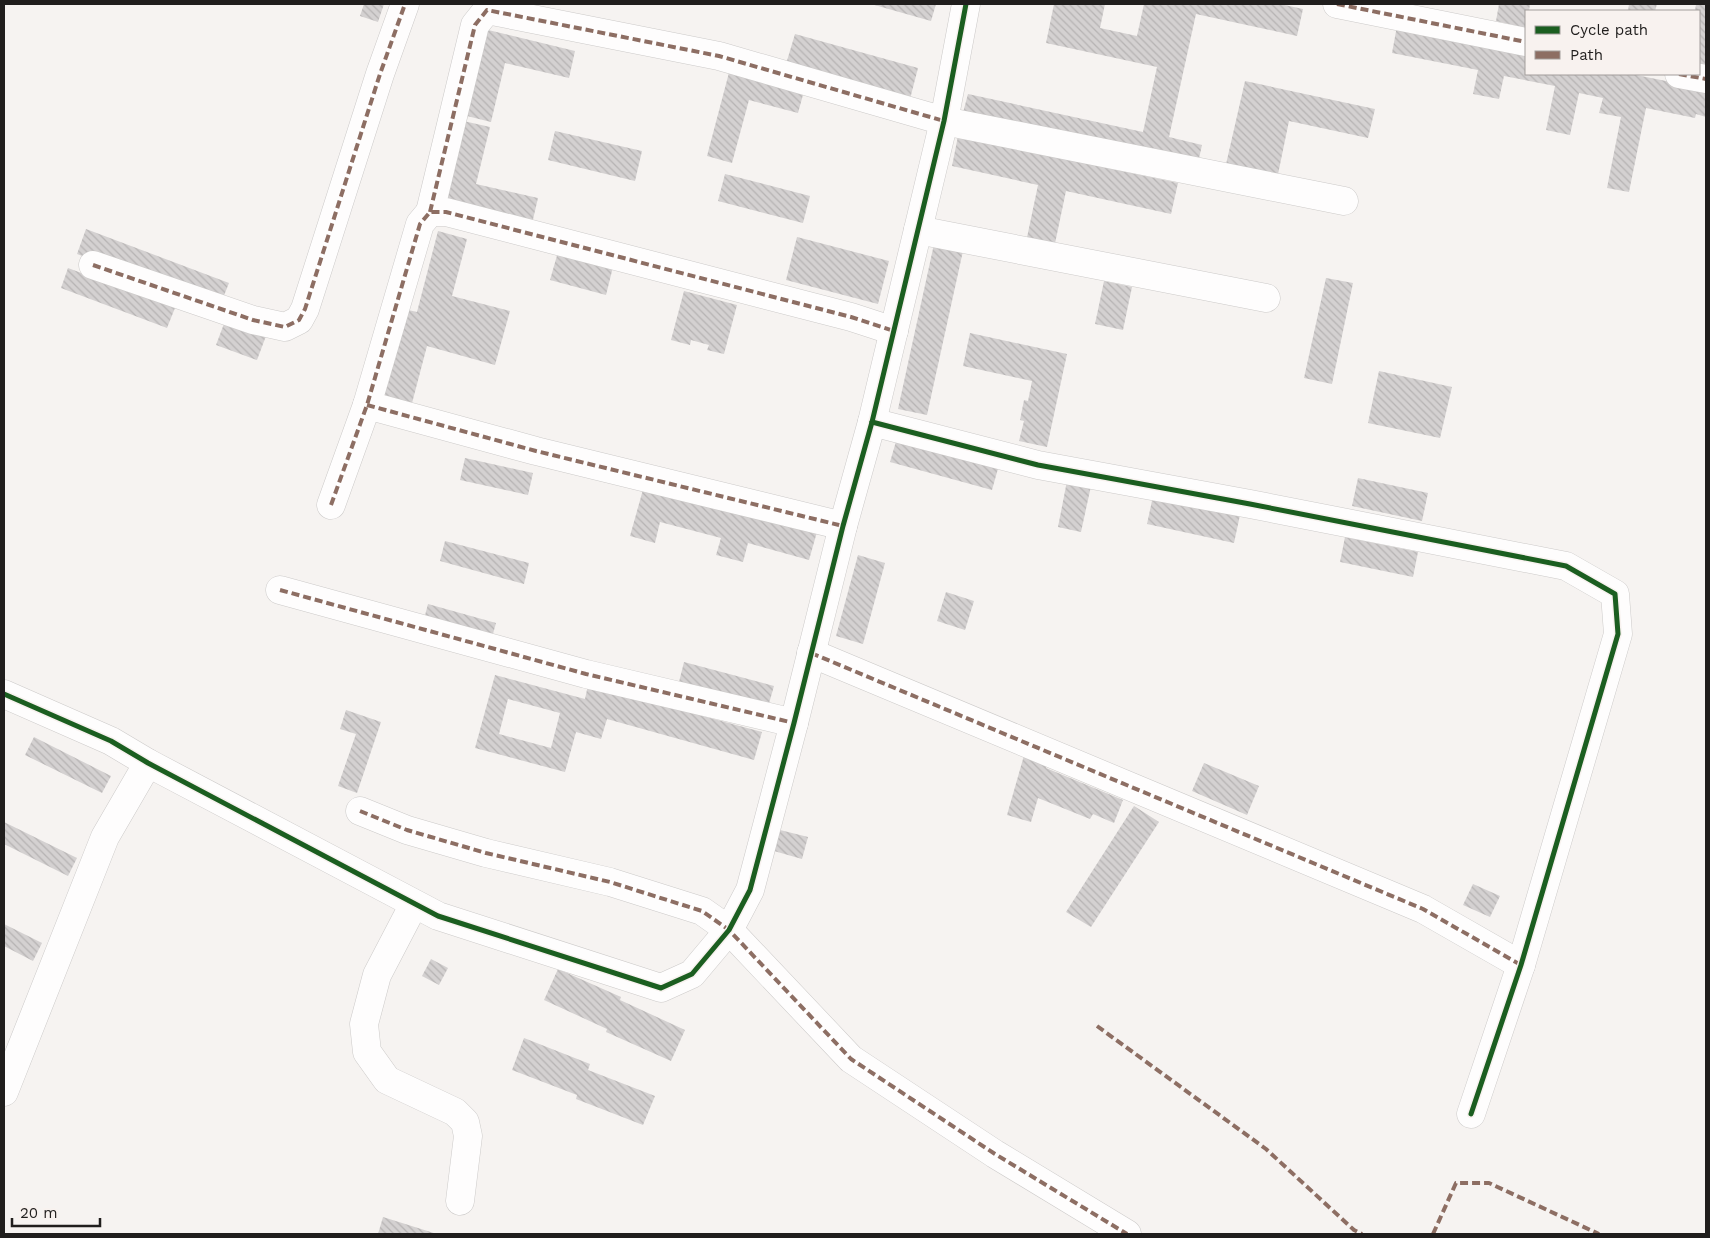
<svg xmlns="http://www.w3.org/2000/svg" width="1710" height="1238" font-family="'Work Sans',sans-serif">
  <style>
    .building { fill: url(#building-back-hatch); fill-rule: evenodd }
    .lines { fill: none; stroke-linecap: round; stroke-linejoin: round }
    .minor-casing { stroke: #cccac9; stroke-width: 29 }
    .minor { stroke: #fefdfd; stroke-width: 28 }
    .quiet { stroke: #8d6e63; stroke-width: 4; stroke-dasharray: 8 4; stroke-linecap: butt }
    .cycleway-casing { stroke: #f8f2ef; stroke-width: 8 }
    .cycleway { stroke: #1b5e20; stroke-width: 5 }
  </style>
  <defs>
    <pattern id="building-back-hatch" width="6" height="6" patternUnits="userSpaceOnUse" patternTransform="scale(1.25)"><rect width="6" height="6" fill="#d4d1d1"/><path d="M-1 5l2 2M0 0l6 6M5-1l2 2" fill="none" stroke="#b6b3b3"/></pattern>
  </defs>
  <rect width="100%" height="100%" fill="#f6f3f1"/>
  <g class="building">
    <polygon points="364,4 384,4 378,22 360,16"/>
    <polygon points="871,4 936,4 931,21"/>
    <polygon points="1054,4 1105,4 1100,28 1137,36 1144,4 1280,4 1303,9 1297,36 1196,14 1169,137 1202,145 1196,172 961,120 968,94 1143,132 1157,67 1046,43"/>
    <polygon points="1499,4 1530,4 1529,11 1526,11 1526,28 1496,21"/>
    <polygon points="1629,4 1657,4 1655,11 1628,11"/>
    <polygon points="1696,4 1706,4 1706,67 1699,65 1699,11 1695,11"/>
    <polygon points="1397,26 1526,52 1526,74 1631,74 1706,89 1706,117 1696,114 1695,118 1646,108 1629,192 1607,188 1621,117 1599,113 1603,98 1579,93 1570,135 1546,130 1555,86 1504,76 1499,99 1473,94 1478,70 1392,53"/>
    <polygon points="484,29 575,51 569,78 505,63 491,122 463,115"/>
    <polygon points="795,34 918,68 910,99 786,64"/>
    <polygon points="731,65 806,84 798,113 749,100 732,163 707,156"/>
    <polygon points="1245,81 1375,109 1368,138 1289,121 1276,184 1224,173"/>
    <polygon points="459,120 490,127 476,184 538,198 531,228 438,206"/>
    <polygon points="555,131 642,151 635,181 548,160"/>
    <polygon points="958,136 1178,183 1171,214 1066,191 1053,253 1025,247 1038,185 952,166"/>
    <polygon points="725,174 810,196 803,223 718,201"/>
    <polygon points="86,229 229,283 219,308 77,254"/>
    <polygon points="438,231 467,239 452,296 510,311 495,365 427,346 411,407 380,399 404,309 417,312"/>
    <polygon points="797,237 889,261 878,304 786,280"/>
    <polygon points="934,244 963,251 927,415 898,409"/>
    <polygon points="558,252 613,267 606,295 550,280"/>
    <polygon points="68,268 175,308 167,328 61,288"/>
    <polygon points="1326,278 1353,283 1332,384 1304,378"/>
    <polygon points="1104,281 1132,287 1123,330 1095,324"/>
    <polygon points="684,291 737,305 724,354 707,350 709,345 691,340 690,345 671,340"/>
    <polygon points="225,321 266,336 257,360 216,345"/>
    <polygon points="970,333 1067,354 1047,447 1019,441 1024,421 1020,420 1024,400 1028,401 1032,381 963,366"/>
    <polygon points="1379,371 1452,387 1440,438 1368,423"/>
    <polygon points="897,438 999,465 992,490 890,462"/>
    <polygon points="465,458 533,473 528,495 460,480"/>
    <polygon points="1358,478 1428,493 1422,521 1352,506"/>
    <polygon points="1067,481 1091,486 1081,532 1058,527"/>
    <polygon points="644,486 817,532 809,560 748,543 743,562 716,555 721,538 660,522 655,543 630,536"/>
    <polygon points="1153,496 1240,515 1234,543 1147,524"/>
    <polygon points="1345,537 1418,552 1413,577 1340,562"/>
    <polygon points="445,541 529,563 524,584 440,561"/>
    <polygon points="858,555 885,563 863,644 836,636"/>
    <polygon points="946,592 974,601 965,630 937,621"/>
    <polygon points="428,604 496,623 491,641 423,623"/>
    <polygon points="684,662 774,686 766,714 677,690"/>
    <path d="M495,675L585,699L588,685L762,732L754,760L607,719L601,739L576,732L565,772L475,748ZM508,699L560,713L551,748L499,734Z"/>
    <polygon points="346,710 381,722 357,793 338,786 356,734 340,729"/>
    <polygon points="34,737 111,776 102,793 25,755"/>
    <polygon points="1025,752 1049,759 1046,768 1123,800 1114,823 1093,814 1090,819 1038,798 1031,822 1007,815"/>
    <polygon points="1204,763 1259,786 1247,815 1192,791"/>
    <polygon points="1134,806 1159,822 1091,927 1066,912"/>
    <polygon points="4,822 77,858 68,876 4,844"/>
    <polygon points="780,830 808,837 802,859 774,851"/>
    <polygon points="1473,884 1500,896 1490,917 1463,905"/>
    <polygon points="4,924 42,943 33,961 4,946"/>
    <polygon points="431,959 448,968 439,985 422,976"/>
    <polygon points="558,969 621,997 620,1000 685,1030 671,1061 606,1032 607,1029 544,1000"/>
    <polygon points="524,1038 590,1064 588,1070 655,1096 643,1125 576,1099 577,1095 512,1070"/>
    <polygon points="383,1217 437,1234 378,1234"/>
  </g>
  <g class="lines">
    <g class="minor-casing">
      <g id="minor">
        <polyline points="1337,4 1526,42"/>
        <polyline points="1679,74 1706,79"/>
        <polyline points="430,212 475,25 487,10 719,56 944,121 1344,201"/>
        <polyline points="918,230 1266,298"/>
        <polyline points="93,265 253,320 285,327 299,320 305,309 380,74 405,4"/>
        <polyline points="367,405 536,451 843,526"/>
        <polyline points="872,422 1038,465 1250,504 1566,566 1615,594 1618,634 1521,965 1471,1114"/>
        <polyline points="331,505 367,405 420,224 430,212 446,212 851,317 894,331"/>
        <polyline points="280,590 586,674 794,723"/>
        <polyline points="811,653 1423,909 1521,965"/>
        <polyline points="4,694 111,741 148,763 438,916 661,988 692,974 729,930 750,890 794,723 843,526 872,422 944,121 966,4"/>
        <polyline points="360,811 407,830 486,853 610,882 702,911 729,930 851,1059 995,1154 1127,1234"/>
        <polyline points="414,904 377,975 364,1024 367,1052 387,1080 455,1112 465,1122 468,1136 460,1201"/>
        <polyline points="4,1092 105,837 148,763"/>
      </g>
    </g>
    <use href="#minor" class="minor"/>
    <g class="quiet">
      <polyline points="1337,4 1526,42"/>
      <polyline points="1679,74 1706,79"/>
      <polyline points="430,212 475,25 487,10 719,56 944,121"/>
      <polyline points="93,265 253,320 285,327 299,320 305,309 380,74 405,4"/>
      <polyline points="367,405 536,451 843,526"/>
      <polyline points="331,505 367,405 420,224 430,212 446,212 851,317 894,331"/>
      <polyline points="280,590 586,674 794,723"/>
      <polyline points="811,653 1423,909 1521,965"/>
      <polyline points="360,811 407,830 486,853 610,882 702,911 729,930 851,1059 995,1154 1127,1234"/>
      <polyline points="1097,1026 1266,1149 1354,1230 1362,1234"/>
      <polyline points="1433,1234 1456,1183 1489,1183 1599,1234"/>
    </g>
    <g class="cycleway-casing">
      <g id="cycleway">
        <polyline points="872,422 1038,465 1250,504 1566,566 1615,594 1618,634 1521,965 1471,1114"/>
        <polyline points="4,694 111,741 148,763 438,916 661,988 692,974 729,930 750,890 794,723 843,526 872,422 944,121 966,4"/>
      </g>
    </g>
    <use href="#cycleway" class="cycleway"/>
  </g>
  <rect width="1710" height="1238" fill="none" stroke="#201e1d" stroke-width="10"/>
  <rect x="1525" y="10" width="175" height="65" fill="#f8f2ef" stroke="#a29d9b"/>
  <rect x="1535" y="26" width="25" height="8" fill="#1b5e20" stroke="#a29d9b"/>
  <text x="1570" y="35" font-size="15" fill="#201e1d">Cycle path</text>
  <rect x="1535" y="51" width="25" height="8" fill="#8d6e63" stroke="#a29d9b"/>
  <text x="1570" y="60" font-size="15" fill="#201e1d">Path</text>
  <path d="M12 1218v8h88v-8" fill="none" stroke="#201e1d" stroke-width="2.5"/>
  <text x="20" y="1218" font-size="15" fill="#201e1d" stroke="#f8f2ef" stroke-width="4" paint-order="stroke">20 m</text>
</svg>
